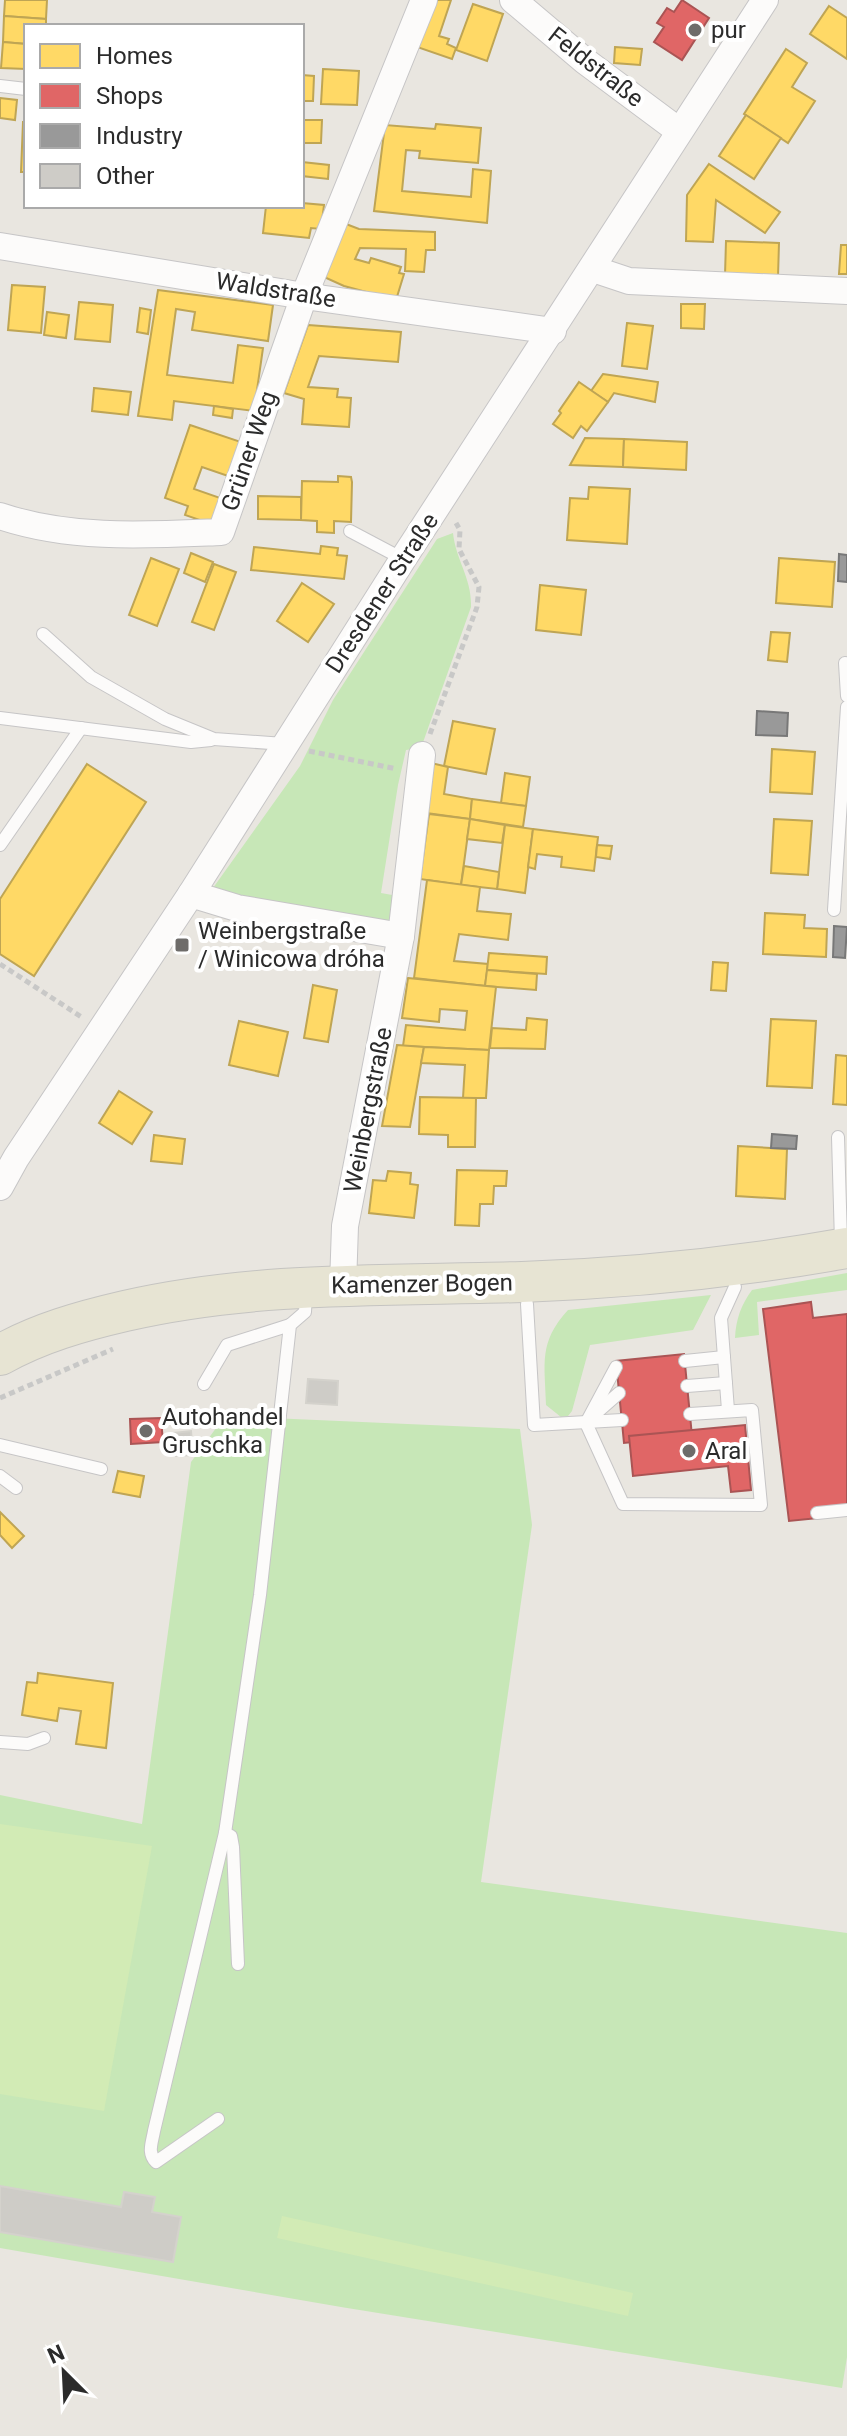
<svg xmlns="http://www.w3.org/2000/svg" width="847" height="2436" font-family="Roboto,sans-serif">
  <style>
    .green { fill: #c7e7b7 }
    .pitch { fill: #d2ebb5 }
    .homes { fill: #ffd966; stroke: #bfa554; stroke-width: 2 }
    .shops { fill: #e06666; stroke: #aa5454; stroke-width: 2 }
    .industry { fill: #999; stroke: #787878; stroke-width: 2 }
    .building { fill: #ceccc7; stroke: #d4d2cc; stroke-width: 2 }
    .lines { fill: none; stroke-linecap: round; stroke-linejoin: round }
    .service-casing { stroke: #c6c5c6; stroke-width: 14 }
    .minor-casing { stroke: #c6c5c6; stroke-width: 28 }
    .primary-casing { stroke: #c5c4c1; stroke-width: 42 }
    .path { stroke: #c8c8c7; stroke-width: 5; stroke-dasharray: 6 4; stroke-linecap: butt }
    .service { stroke: #fcfbfa; stroke-width: 12 }
    .minor { stroke: #fcfbfa; stroke-width: 26 }
    .primary { stroke: #e7e4d3; stroke-width: 40 }
    .poi-dot { fill: #6e6c6a; stroke: #fff; stroke-width: 3 }
    .labels { text-anchor: middle; stroke-width: 8; stroke-linejoin: round; paint-order: stroke }
    .poi-label { font-size: 24px; fill: #2b2b2b; stroke: #fff; text-anchor: start }
    .street-label { font-size: 24px; fill: #2b2b2b; stroke: #fff }
  </style>
  <rect width="100%" height="100%" fill="#e9e6e0"/>
  <g class="green">
    <path d="M453,533C456,561 472,578 471,607L421,748L406,750L398,785L381,893L398,896V912L390,921L249,900L213,888L300,766L333,700L437,539Z"/>
    <path d="M847,1273V1290L757,1302L759,1335L735,1338C736,1319 741,1305 752,1290Z"/>
    <path d="M711,1295L693,1330L590,1345L572,1411L568,1416L561,1417L546,1405C545,1363 538,1343 568,1310Z"/>
    <polygon points="225,1416 520,1429 532,1525 481,1882 847,1933 847,2357 842,2388 341,2307 0,2248 0,1795 142,1824 191,1462"/>
  </g>
  <g class="pitch">
    <polygon points="0,1824 152,1846 104,2111 0,2094"/>
    <polygon points="282,2216 633,2293 628,2316 277,2238"/>
  </g>
  <g class="homes">
    <polygon points="5,0 47,0 46,19 4,16"/>
    <polygon points="434,0 451,0 439,36 449,39 447,44 456,48 452,59 417,47"/>
    <polygon points="473,4 503,14 487,61 456,50"/>
    <polygon points="829,6 847,18 847,59 810,34"/>
    <polygon points="4,16 46,19 46,26 26,26 26,44 3,42"/>
    <polygon points="3,42 26,44 26,69 1,68"/>
    <polygon points="615,47 642,49 640,65 614,63"/>
    <polygon points="786,49 807,63 792,87 815,101 788,143 744,114"/>
    <polygon points="323,69 359,71 357,105 321,104"/>
    <polygon points="302,75 314,76 313,101 302,101"/>
    <polygon points="0,98 17,100 15,120 0,118"/>
    <polygon points="746,115 781,138 754,179 719,156"/>
    <polygon points="302,120 322,120 321,143 302,143"/>
    <polygon points="23,122 26,122 26,172 21,172"/>
    <polygon points="436,124 481,128 478,163 419,158 420,151 406,150 402,191 471,197 473,169 491,171 487,223 374,211 385,125 435,129"/>
    <polygon points="302,162 329,165 328,179 302,176"/>
    <polygon points="709,164 780,212 765,233 716,200 713,242 686,241 687,195"/>
    <polygon points="302,203 324,205 321,229 311,228 309,238 263,233 266,206 302,206"/>
    <polygon points="346,224 359,229 435,232 435,250 426,250 424,272 405,271 406,249 360,248 355,259 369,263 371,258 401,267 399,273 404,274 396,300 344,286 324,277"/>
    <polygon points="726,241 779,243 778,277 725,275"/>
    <polygon points="841,245 847,245 847,274 839,274"/>
    <polygon points="12,285 45,287 41,333 8,330"/>
    <polygon points="158,290 273,305 268,341 192,330 195,312 176,309 167,375 233,383 238,345 263,348 254,411 174,401 172,420 138,416"/>
    <polygon points="79,302 113,305 110,342 75,339"/>
    <polygon points="681,304 705,304 704,329 681,328"/>
    <polygon points="140,308 151,310 148,334 137,332"/>
    <polygon points="47,312 69,315 66,338 44,335"/>
    <polygon points="627,323 653,326 647,369 622,366"/>
    <polygon points="308,325 401,332 398,362 319,356 308,387 338,389 337,397 351,398 349,427 302,424 304,399 284,393"/>
    <polygon points="603,374 658,382 655,402 614,393 608,402 591,391"/>
    <polygon points="579,382 608,402 587,431 581,426 573,438 553,424 561,413 559,411"/>
    <polygon points="94,388 131,392 128,415 92,411"/>
    <polygon points="214,406 233,409 232,418 213,415"/>
    <polygon points="190,425 244,443 231,477 202,467 194,489 226,500 217,526 185,515 188,506 165,498"/>
    <polygon points="585,438 624,439 623,467 570,465"/>
    <polygon points="624,439 687,442 686,470 623,467"/>
    <polygon points="338,476 351,477 352,482 351,522 334,521 334,533 317,532 317,521 301,520 302,481 338,482"/>
    <polygon points="589,487 630,489 627,544 567,540 570,498 588,499"/>
    <polygon points="258,496 301,497 301,520 258,519"/>
    <polygon points="321,546 338,548 337,555 347,556 344,579 251,570 254,547 320,554"/>
    <polygon points="191,553 213,562 205,582 184,573"/>
    <polygon points="151,558 179,569 157,626 129,615"/>
    <polygon points="779,558 835,562 832,607 776,603"/>
    <polygon points="214,564 236,572 214,630 192,622"/>
    <polygon points="302,583 334,604 308,642 277,621"/>
    <polygon points="540,585 586,590 581,635 536,630"/>
    <polygon points="771,632 790,633 787,662 768,660"/>
    <polygon points="453,721 495,729 486,774 444,766"/>
    <polygon points="772,749 815,752 812,794 770,792"/>
    <polygon points="427,762 448,767 444,794 472,799 470,819 419,812"/>
    <polygon points="87,764 146,802 34,976 0,954 0,899"/>
    <polygon points="505,773 530,777 526,806 501,803"/>
    <polygon points="472,799 526,806 523,827 470,819"/>
    <polygon points="429,814 470,819 461,885 420,879"/>
    <polygon points="470,819 505,825 502,843 467,839"/>
    <polygon points="774,819 812,821 808,875 771,873"/>
    <polygon points="505,825 533,829 525,893 497,889"/>
    <polygon points="533,829 598,837 594,871 561,867 562,857 537,854 535,869 528,867"/>
    <polygon points="597,845 612,846 610,859 596,857"/>
    <polygon points="464,866 499,872 497,889 461,885"/>
    <polygon points="427,880 480,887 477,911 511,914 508,940 459,934 454,961 488,964 485,986 414,978"/>
    <polygon points="765,913 805,915 804,928 827,929 826,957 763,954"/>
    <polygon points="489,953 547,957 546,974 487,970"/>
    <polygon points="713,962 728,963 726,991 711,990"/>
    <polygon points="487,970 537,974 536,990 485,986"/>
    <polygon points="408,978 496,987 489,1050 403,1046 406,1025 465,1030 467,1011 440,1009 439,1022 402,1018"/>
    <polygon points="313,985 337,990 328,1042 304,1038"/>
    <polygon points="527,1018 547,1020 545,1049 490,1048 492,1028 526,1030"/>
    <polygon points="771,1019 816,1021 812,1088 767,1086"/>
    <polygon points="239,1021 288,1032 278,1076 229,1065"/>
    <polygon points="397,1045 424,1047 410,1127 382,1126"/>
    <polygon points="424,1047 489,1050 486,1098 463,1098 465,1065 421,1063"/>
    <polygon points="836,1055 847,1056 847,1105 833,1104"/>
    <polygon points="119,1091 152,1112 132,1144 99,1123"/>
    <polygon points="420,1097 476,1098 475,1147 448,1147 448,1135 419,1134"/>
    <polygon points="154,1135 185,1139 182,1164 151,1161"/>
    <polygon points="738,1146 787,1149 785,1199 736,1196"/>
    <polygon points="457,1170 507,1171 506,1186 494,1186 493,1204 480,1204 479,1226 455,1225"/>
    <polygon points="388,1171 411,1173 410,1184 418,1185 414,1218 369,1213 373,1180 386,1181"/>
    <polygon points="118,1471 144,1476 140,1497 113,1492"/>
    <polygon points="0,1512 24,1536 12,1548 0,1535"/>
    <polygon points="38,1673 113,1683 106,1748 76,1744 81,1711 59,1708 57,1721 22,1715 27,1682 37,1683"/>
  </g>
  <g class="shops">
    <polygon points="682,0 709,18 682,60 654,42 664,27 657,23 667,8 674,12"/>
    <polygon points="811,1302 813,1318 847,1314 847,1505 818,1518 789,1521 763,1309"/>
    <polygon points="684,1354 692,1436 624,1443 616,1361"/>
    <polygon points="161,1418 163,1442 131,1444 130,1419"/>
    <polygon points="745,1425 751,1490 731,1492 728,1466 633,1476 629,1436"/>
  </g>
  <g class="industry">
    <polygon points="839,554 847,555 847,582 838,581"/>
    <polygon points="757,711 788,713 787,736 756,735"/>
    <polygon points="834,926 847,927 845,958 833,957"/>
    <polygon points="772,1134 797,1136 796,1149 771,1148"/>
  </g>
  <g class="building">
    <polygon points="308,1379 338,1381 337,1405 306,1403"/>
    <polygon points="191,1431 193,1455 176,1456 174,1433"/>
    <polygon points="0,2186 121,2207 124,2192 155,2197 152,2212 181,2217 173,2262 0,2232"/>
  </g>
  <g class="lines">
    <g class="service-casing">
      <g id="service">
        <polyline points="0,86 26,89"/>
        <polyline points="350,531 403,559"/>
        <polyline points="43,634 91,677 165,719 214,739 284,744"/>
        <polyline points="845,663 847,696"/>
        <polyline points="0,718 191,742 211,740"/>
        <polyline points="0,845 81,728"/>
        <polyline points="834,910 847,707"/>
        <polyline points="838,1137 841,1242"/>
        <polyline points="527,1304 534,1425 622,1420"/>
        <polyline points="685,1361 724,1357"/>
        <polyline points="204,1384 227,1345 290,1325"/>
        <polyline points="687,1386 726,1383"/>
        <polyline points="728,1410 721,1318 735,1287"/>
        <polyline points="594,1415 619,1393"/>
        <polyline points="586,1423 623,1504 761,1505 752,1410 690,1414"/>
        <polyline points="586,1423 616,1367"/>
        <polyline points="0,1445 101,1469"/>
        <polyline points="0,1476 16,1488"/>
        <polyline points="817,1513 847,1510"/>
        <polyline points="0,1742 28,1744 44,1738"/>
        <polyline points="225,1833 231,1836 233,1847 238,1964"/>
        <path d="M218,2119L156,2162C147,2153 152,2143 154,2131L225,1833L260,1595L290,1325L305,1312L306,1294"/>
      </g>
    </g>
    <g class="minor-casing">
      <g id="minor">
        <polyline points="513,0 585,61 679,131"/>
        <polyline points="0,246 304,296 553,331"/>
        <polyline points="593,269 629,281 847,291"/>
        <path d="M0,516C71,540 148,535 221,532L304,296L424,0"/>
        <polyline points="191,894 237,908 401,936"/>
        <polyline points="0,1187 16,1158 191,894 403,559 765,0"/>
        <polyline points="343,1285 345,1226 401,936 422,755"/>
      </g>
    </g>
    <g class="primary-casing">
      <path id="primary" d="M0,1355C39,1333 82,1321 125,1311C256,1281 389,1286 522,1282C631,1278 740,1267 847,1248"/>
    </g>
    <g class="path">
      <polyline points="430,734 477,607 479,587 459,549 460,530 456,523"/>
      <polyline points="309,751 397,769"/>
      <polyline points="0,964 83,1018"/>
      <polyline points="0,1398 113,1349"/>
    </g>
    <use href="#service" class="service"/>
    <use href="#minor" class="minor"/>
    <use href="#primary" class="primary"/>
  </g>
  <g class="poi-dot">
    <circle cx="695" cy="30" r="8"/>
    <rect x="174" y="937" width="16" height="16" rx="4"/>
    <circle cx="146" cy="1431" r="8"/>
    <circle cx="689" cy="1451" r="8"/>
  </g>
  <g class="labels">
    <g class="poi-label">
      <text x="711" y="38">pur</text>
      <text x="198" y="939">Weinbergstraße<tspan x="198" dy="28">/ Winicowa dróha</tspan></text>
      <text x="162" y="1425">Autohandel<tspan x="162" dy="28">Gruschka</tspan></text>
      <text x="705" y="1459">Aral</text>
    </g>
    <g class="street-label">
      <text transform="translate(596 67) rotate(38)" y="8">Feldstraße</text>
      <text transform="translate(276 290) rotate(9)" y="8">Waldstraße</text>
      <text transform="translate(249 451) rotate(-71)" y="8">Grüner Weg</text>
      <text transform="translate(382 593) rotate(-57)" y="8">Dresdener Straße</text>
      <text transform="translate(368 1110) rotate(-79)" y="8">Weinbergstraße</text>
      <text transform="translate(422 1284) rotate(-1)" y="8">Kamenzer Bogen</text>
    </g>
  </g>
  <rect x="24" y="24" width="280" height="184" fill="#ffffff" stroke="#aaaaaa" stroke-width="2"/>
  <rect x="40" y="44" width="40" height="24" fill="#ffd966" stroke="#aaaaaa" stroke-width="2"/>
  <text x="96" y="64" font-size="24" fill="#2b2b2b">Homes</text>
  <rect x="40" y="84" width="40" height="24" fill="#e06666" stroke="#aaaaaa" stroke-width="2"/>
  <text x="96" y="104" font-size="24" fill="#2b2b2b">Shops</text>
  <rect x="40" y="124" width="40" height="24" fill="#999999" stroke="#aaaaaa" stroke-width="2"/>
  <text x="96" y="144" font-size="24" fill="#2b2b2b">Industry</text>
  <rect x="40" y="164" width="40" height="24" fill="#ceccc7" stroke="#aaaaaa" stroke-width="2"/>
  <text x="96" y="184" font-size="24" fill="#2b2b2b">Other</text>
  <g transform="translate(64 2372) rotate(336)" stroke="#ffffff" stroke-width="6" paint-order="stroke">
  <path d="M0-6L14 30L0 20L-14 30Z" fill="#2b2b2b"/>
  <text y="-12" font-size="22" font-weight="bold" text-anchor="middle" fill="#2b2b2b">N</text>
  </g>
</svg>
